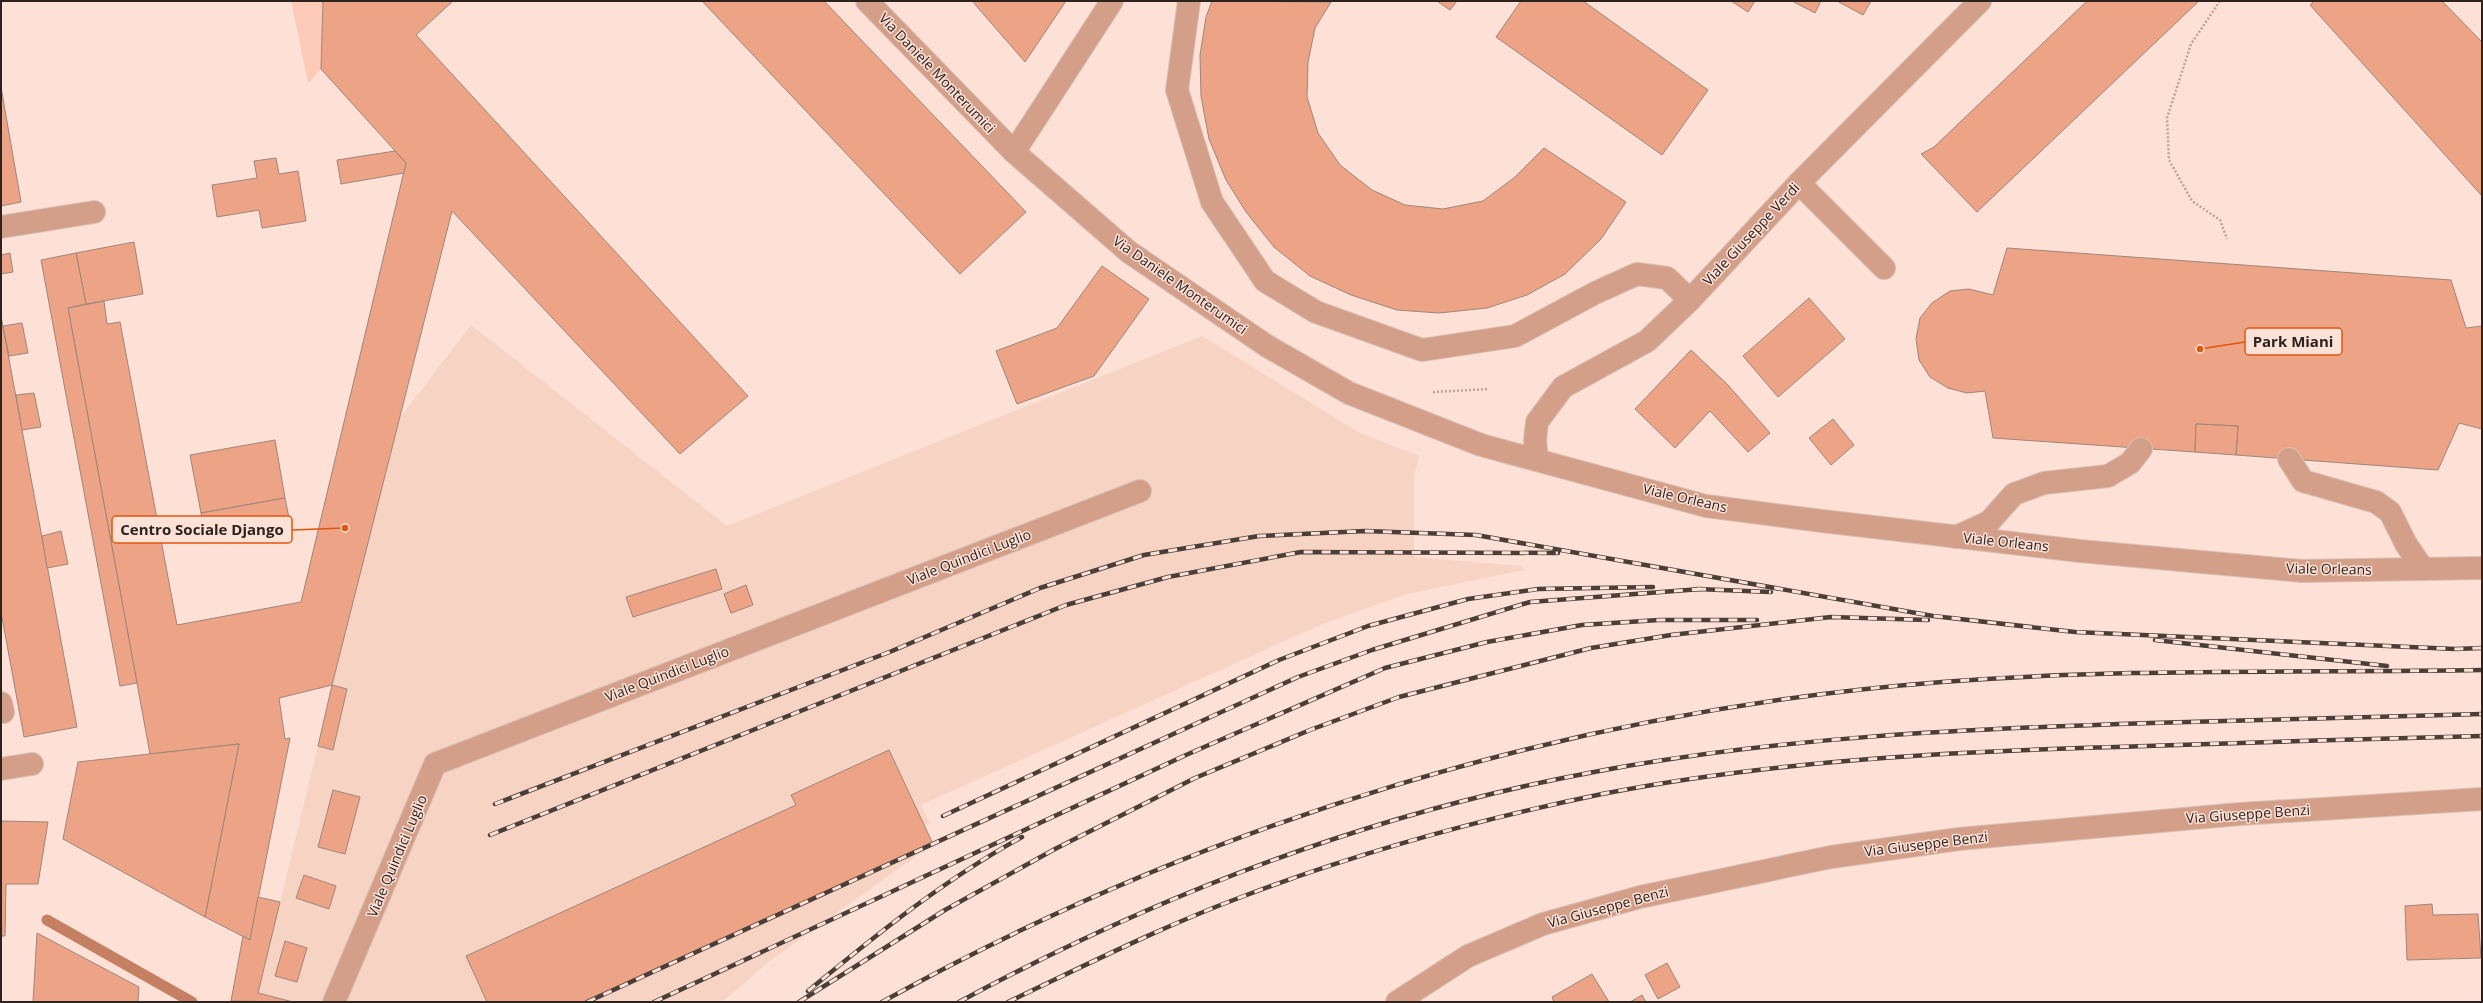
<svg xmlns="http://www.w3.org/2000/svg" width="2483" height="1003" font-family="'Open Sans',sans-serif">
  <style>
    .built { fill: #f7d3c4 }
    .green { fill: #fccab6 }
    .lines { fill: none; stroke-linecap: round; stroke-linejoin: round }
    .stream { stroke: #c57f62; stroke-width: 11 }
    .building { fill: #eda486; stroke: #9e857b }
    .minor-casing { stroke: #d7bfb5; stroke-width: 24 }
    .path { stroke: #bba59c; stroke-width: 2.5; stroke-dasharray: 2 2; stroke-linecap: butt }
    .minor { stroke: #d49f89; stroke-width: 22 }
    .rail-casing { stroke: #4a3e39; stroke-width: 4.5 }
    .rail { stroke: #fde1d6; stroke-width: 3; stroke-dasharray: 9; stroke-linecap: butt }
    .labels { text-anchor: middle; stroke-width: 3; stroke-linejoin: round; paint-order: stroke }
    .street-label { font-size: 14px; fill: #2c221e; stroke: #fde1d6 }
    .leader { fill: none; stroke: #df560d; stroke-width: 1.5 }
    .callout-dot { fill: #df560d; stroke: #fde1d6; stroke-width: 1.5 }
    .callout { fill: #fde1d6; stroke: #df560d; stroke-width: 1.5 }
    .callout-label { font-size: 15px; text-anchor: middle; font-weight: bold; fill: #2c221e }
  </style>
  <rect width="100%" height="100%" fill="#fde1d6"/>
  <polygon class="built" points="471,325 727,526 1202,336 1358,432 1419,456 1414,476 1414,557 1520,566 1524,570 1407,594 1320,625 921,805 930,823 914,830 933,844 771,960 722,1002 293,1002 258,993 318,746 333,750 347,689 332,685 399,419"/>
  <polygon class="green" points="291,1 323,1 321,69 308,83"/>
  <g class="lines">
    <polyline class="stream" points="47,920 192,1002"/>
  </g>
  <g class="building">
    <polygon points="323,1 453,1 416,35 748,396 680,454 452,211 332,685 279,698 285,739 290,738 250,940 205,917 239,744 150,754 68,308 104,301 107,324 120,322 177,625 301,602 406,163 321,69"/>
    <polygon points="702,1 824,1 1026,212 960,274"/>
    <polygon points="972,1 1066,1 1025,62"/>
    <polygon points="1212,1 1331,2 1315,28 1308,62 1307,97 1318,133 1340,165 1372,190 1405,205 1443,209 1483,201 1515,177 1544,148 1626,202 1601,239 1565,274 1527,295 1487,308 1439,313 1397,310 1351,295 1310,276 1274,247 1246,212 1226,180 1209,139 1201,96 1200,55 1206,17"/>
    <polygon points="1437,1 1457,1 1450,10"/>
    <polygon points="1521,1 1583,1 1708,90 1662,155 1496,37"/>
    <polygon points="1731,1 1755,1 1748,12"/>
    <polygon points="1792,1 1821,1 1815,13"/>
    <polygon points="1837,1 1871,1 1863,15"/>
    <polygon points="2087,1 2199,1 1977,212 1921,154 1934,147"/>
    <polygon points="2314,1 2442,1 2482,42 2482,196 2310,5"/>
    <polygon points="1,87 21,202 1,206"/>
    <polygon points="395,151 406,163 404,173 341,184 337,160"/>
    <polygon points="276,158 279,174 298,171 306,221 262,228 259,210 217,217 212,185 257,178 254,161"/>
    <polygon points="134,242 143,294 86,304 76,253"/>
    <polygon points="2007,248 2451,280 2466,328 2482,326 2482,429 2459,423 2438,470 2236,455 2238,426 2196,424 2195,452 1993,438 1985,391 1967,393 1948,388 1930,377 1919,360 1916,339 1920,318 1932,303 1950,291 1969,289 1993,295"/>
    <polygon points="10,253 13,272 1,274 1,255"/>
    <polygon points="76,253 86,304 68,308 137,683 120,686 41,260"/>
    <polygon points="1102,266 1149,299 1094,376 1017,404 996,351 1057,328"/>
    <polygon points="1809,298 1845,339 1778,397 1743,356"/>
    <polygon points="1,316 77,727 24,737 1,612"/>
    <polygon points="22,323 28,353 9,356 3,326"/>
    <polygon points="1691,350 1728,385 1770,433 1748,452 1710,411 1675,448 1635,409"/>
    <polygon points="34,393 41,427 22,430 16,395"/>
    <polygon points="1833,419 1854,445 1831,465 1809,438"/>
    <polygon points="2196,424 2238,426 2236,455 2195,452"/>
    <polygon points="275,440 285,498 201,513 190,455"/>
    <polygon points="285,498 289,518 204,533 201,513"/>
    <polygon points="61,531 68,564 47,568 42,536"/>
    <polygon points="716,569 722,589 633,617 626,597"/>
    <polygon points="746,585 753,605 731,613 724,594"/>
    <polygon points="332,685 347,689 333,750 318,746"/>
    <polygon points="239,744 205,917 63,839 78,762"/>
    <polygon points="889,750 933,844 587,1002 487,1002 466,956 796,805 791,795"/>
    <polygon points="333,790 360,797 345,854 318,847"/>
    <polygon points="1,821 48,822 38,884 6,884 5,936 1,936"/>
    <polygon points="304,875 336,886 329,909 296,898"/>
    <polygon points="258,897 280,902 258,993 293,1002 231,1001 243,936 250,940"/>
    <polygon points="2432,904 2433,915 2478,914 2481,958 2407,960 2405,906"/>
    <polygon points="37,933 139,987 138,1002 33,1002"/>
    <polygon points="285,941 307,948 297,982 275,976"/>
    <polygon points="1667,963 1680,987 1658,999 1645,975"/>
    <polygon points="1592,974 1609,1002 1554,1002 1552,997"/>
    <polygon points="1642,995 1646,1002 1630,1002"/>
  </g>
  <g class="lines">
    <g class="minor-casing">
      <g id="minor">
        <polyline points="867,1 1014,152 1129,252 1267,346 1349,393 1481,445 1706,506 1822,521 2080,551 2302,571 2482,568"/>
        <polyline points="1189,1 1177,90 1212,202 1265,281 1316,312 1422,350 1515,336 1595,293 1637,274 1667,278 1690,300"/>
        <polyline points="1014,152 1112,1"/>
        <polyline points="1799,183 1884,268"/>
        <polyline points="1,227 94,212"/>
        <polyline points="2289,459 2303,481 2376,502 2390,512 2406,544 2423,569"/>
        <polyline points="1537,460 1535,440 1537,422 1563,387 1647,341 1690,300 1799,183 1980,1"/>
        <polyline points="1956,537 1989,522 2014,494 2044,483 2108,476 2130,463 2141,449"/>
        <polyline points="1,703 3,712"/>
        <polyline points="1,769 32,764"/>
        <polyline points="334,1002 435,764 1140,491"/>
        <polyline points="1397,1002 1468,956 1543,924 1640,897 1831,857 1959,839 2240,814 2482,799"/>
      </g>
    </g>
    <g class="path">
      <polyline points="2220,1 2191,44 2167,118 2169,160 2192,201 2220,220 2227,239"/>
      <polyline points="1433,392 1489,389"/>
    </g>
    <use href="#minor" class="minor"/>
    <g class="rail-casing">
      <g id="rail">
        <polyline points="1697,589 1771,592"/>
        <polyline points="2155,640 2387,666"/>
        <polyline points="495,804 892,651 1040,588 1144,555 1259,536 1365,531 1476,535 1933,616 2075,632 2455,649 2482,648"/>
        <polyline points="943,816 1279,660 1368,626 1468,599 1538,589 1653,587"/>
        <polyline points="490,835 1066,605 1168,577 1301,552 1558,553"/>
        <path d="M808,991C876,935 945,879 1022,837"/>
        <polyline points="587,1002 1298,677 1372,650 1530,602 1701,589"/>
        <polyline points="654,1002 1186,755 1385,668 1487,642 1582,625 1659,620 1757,620"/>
        <polyline points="799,1002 945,910 1055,849 1195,778 1310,730 1399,697 1591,648 1671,635 1831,617 1928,620"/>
        <path d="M882,1002C1204,823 1575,710 1942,682C2122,668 2302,673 2482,670"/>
        <path d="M959,1002C1157,895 1372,813 1594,772C1777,737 1965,729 2151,723C2261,720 2372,717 2482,714"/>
        <path d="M1008,1002C1086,965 1163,926 1244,896C1360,852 1481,819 1602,794C1781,759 1965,751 2147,746C2259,742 2370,739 2482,736"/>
      </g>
    </g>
    <use href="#rail" class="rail"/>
  </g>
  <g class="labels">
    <g class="street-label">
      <text transform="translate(937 73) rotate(46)" y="5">Via Daniele Monterumici</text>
      <text transform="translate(1751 234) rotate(-47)" y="5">Viale Giuseppe Verdi</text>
      <text transform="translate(1180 285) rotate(35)" y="5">Via Daniele Monterumici</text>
      <text transform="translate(1685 498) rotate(13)" y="5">Viale Orleans</text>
      <text transform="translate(2006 542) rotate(6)" y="5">Viale Orleans</text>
      <text transform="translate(969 557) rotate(-21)" y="5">Viale Quindici Luglio</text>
      <text transform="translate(2329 569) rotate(1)" y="5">Viale Orleans</text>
      <text transform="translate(667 674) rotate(-21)" y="5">Viale Quindici Luglio</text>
      <text transform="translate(2248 814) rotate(-4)" y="5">Via Giuseppe Benzi</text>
      <text transform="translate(1926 844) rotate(-7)" y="5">Via Giuseppe Benzi</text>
      <text transform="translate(397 856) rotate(-67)" y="5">Viale Quindici Luglio</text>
      <text transform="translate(1608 907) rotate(-15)" y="5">Via Giuseppe Benzi</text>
    </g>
  </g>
  <path class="leader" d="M2200 349L2245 342M345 528L292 530"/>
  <g class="callout-dot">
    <circle cx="2200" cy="349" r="4"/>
    <circle cx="345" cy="528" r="4"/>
  </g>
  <g class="callout">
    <rect x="2245" y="328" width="97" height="27" rx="4"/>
    <rect x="112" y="516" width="180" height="27" rx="4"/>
  </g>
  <g class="callout-label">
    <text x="2293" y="347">Park Miani</text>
    <text x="202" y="535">Centro Sociale Django</text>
  </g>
  <rect width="2483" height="1003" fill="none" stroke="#2c221e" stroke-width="4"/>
</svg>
